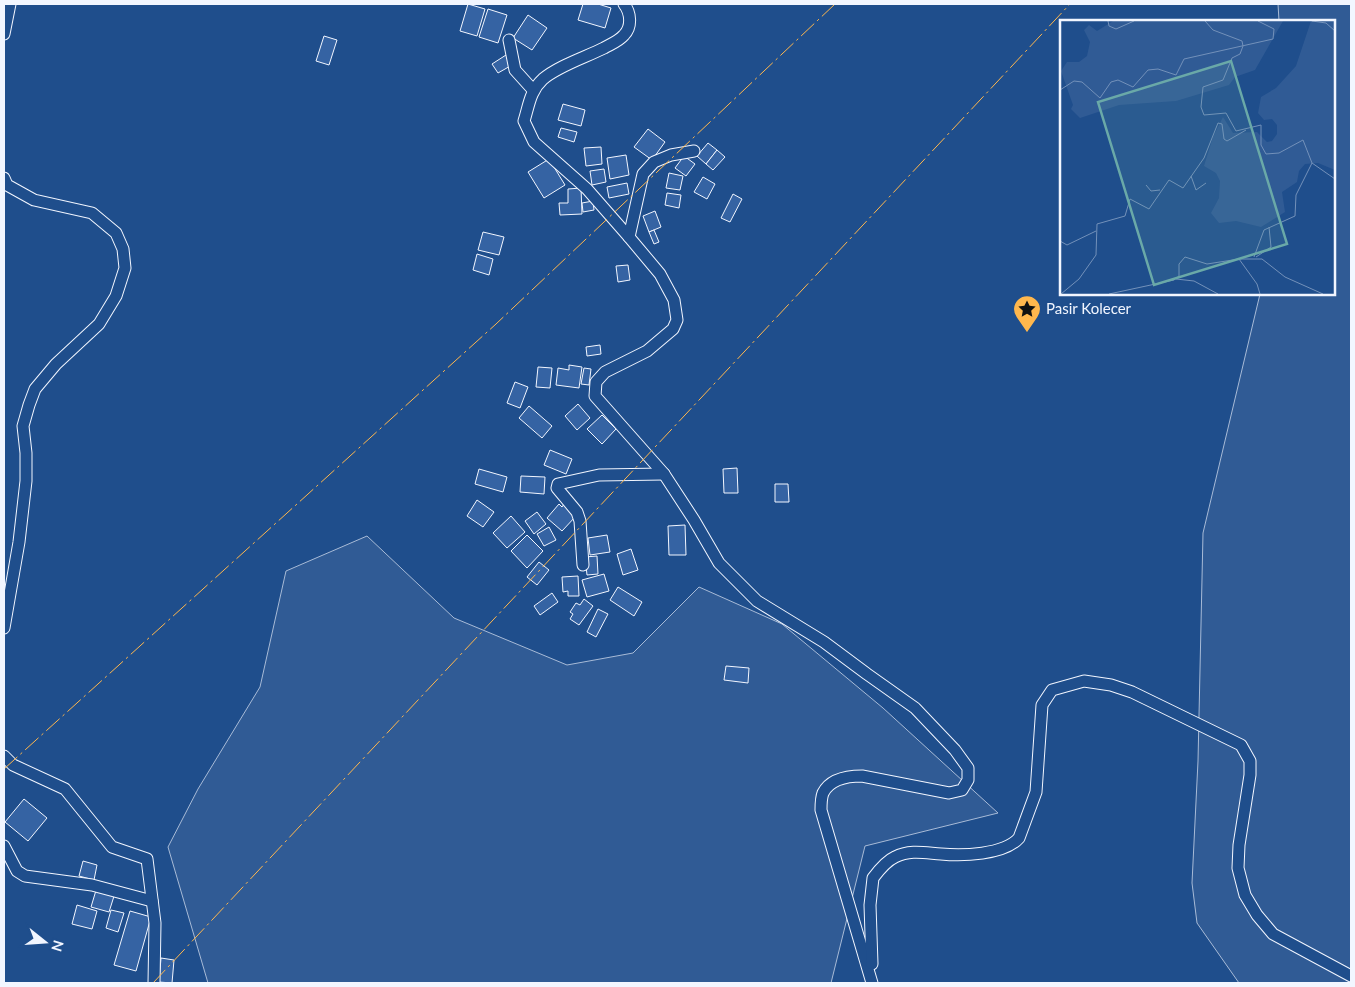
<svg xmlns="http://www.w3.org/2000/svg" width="1355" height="987" font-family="Lato,sans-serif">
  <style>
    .green { fill: #305b95; stroke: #a8bbd7 }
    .building { fill: #3563a3; stroke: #f2f6ff }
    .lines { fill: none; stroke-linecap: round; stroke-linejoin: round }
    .minor-casing { stroke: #f2f6ff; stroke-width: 13 }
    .minor { stroke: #1f4e8c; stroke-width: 11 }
    .power { stroke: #ffb74d; stroke-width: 1; stroke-dasharray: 18 4 2.5 4; stroke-linecap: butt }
    .labels { text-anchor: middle; stroke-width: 4; stroke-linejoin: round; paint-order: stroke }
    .poi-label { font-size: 15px; fill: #f2f6ff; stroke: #1f4e8c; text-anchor: start }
    .inset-road { fill: none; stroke: #7391ba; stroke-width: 1 }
    .view { fill: #6aa9a8; fill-opacity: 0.15; stroke: #6aa9a8; stroke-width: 2.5 }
    .inset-edge { fill: none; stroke: #f2f6ff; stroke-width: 2.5 }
  </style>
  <rect width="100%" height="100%" fill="#1f4e8c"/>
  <g class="green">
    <polygon points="1278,4 1351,4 1351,983 1239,983 1197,923 1192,883 1198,761 1203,533 1260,294 1334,294 1334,21 1279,21"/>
    <polygon points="367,536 454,618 567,665 633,653 699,587 782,624 883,708 998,813 865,846 831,983 208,983 168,847 198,789 260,687 286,571"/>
  </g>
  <g class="building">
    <polygon points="468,4 485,9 477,36 460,31"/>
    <polygon points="583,4 598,4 611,8 605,28 578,20"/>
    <polygon points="488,9 507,15 498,43 479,37"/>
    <polygon points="528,15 547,28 532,50 513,38"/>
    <polygon points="324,36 337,40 329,65 316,61"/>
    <polygon points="506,55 512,65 498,73 492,64"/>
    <polygon points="563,104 585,110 581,126 558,120"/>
    <polygon points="561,128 577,132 574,142 558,137"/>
    <polygon points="648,129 665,142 652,160 634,147"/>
    <polygon points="708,143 717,150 706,164 697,156"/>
    <polygon points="601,147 602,164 586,166 584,148"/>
    <polygon points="717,150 725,157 713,170 706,164"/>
    <polygon points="626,155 629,175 610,179 607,158"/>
    <polygon points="684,156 695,164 686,176 675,168"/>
    <polygon points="549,159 565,185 544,198 528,172"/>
    <polygon points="604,169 606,182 592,185 590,171"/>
    <polygon points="669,173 683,176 680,190 666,188"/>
    <polygon points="703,177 715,184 707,199 694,192"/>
    <polygon points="627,183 629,194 609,198 607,187"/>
    <polygon points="581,188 582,214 560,215 559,203 568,203 568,189"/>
    <polygon points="667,193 681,195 679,208 665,205"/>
    <polygon points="733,194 742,199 730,222 721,218"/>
    <polygon points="593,201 594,210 583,212 582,203"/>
    <polygon points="655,211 661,227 649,232 643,216"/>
    <polygon points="654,230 659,242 654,244 649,232"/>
    <polygon points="483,232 504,237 499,255 478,250"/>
    <polygon points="477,254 493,259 489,275 473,270"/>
    <polygon points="628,265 630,280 618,282 616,266"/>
    <polygon points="600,345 601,354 587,356 586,347"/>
    <polygon points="569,365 582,367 579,388 556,385 558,368 569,370"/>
    <polygon points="538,367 552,368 550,388 536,387"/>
    <polygon points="584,368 591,369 589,385 581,384"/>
    <polygon points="515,382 528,387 520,408 507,403"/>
    <polygon points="578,404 590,418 577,430 565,416"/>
    <polygon points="529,406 552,426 542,438 519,418"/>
    <polygon points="602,415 616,429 602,444 587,429"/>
    <polygon points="550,450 572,459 566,474 544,465"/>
    <polygon points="737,468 738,493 724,493 723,469"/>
    <polygon points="479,469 507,477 503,492 475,484"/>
    <polygon points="521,476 545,477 544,494 520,492"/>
    <polygon points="775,484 788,484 789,502 775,502"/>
    <polygon points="477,500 494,512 483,527 467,516"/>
    <polygon points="559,504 562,507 564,504 576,516 562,531 547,518"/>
    <polygon points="537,512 546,524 534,534 525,521"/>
    <polygon points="511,516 525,532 507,548 493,533"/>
    <polygon points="685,525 686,555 669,555 668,526"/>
    <polygon points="549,527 556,540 544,546 537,534"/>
    <polygon points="527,535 543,551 527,568 511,551"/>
    <polygon points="607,535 610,552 590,555 588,538"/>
    <polygon points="631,549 638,570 623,575 617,554"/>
    <polygon points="597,556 598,574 587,575 585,557"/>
    <polygon points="539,562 549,570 537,585 527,577"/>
    <polygon points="604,574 609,591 587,597 582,580"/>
    <polygon points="578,576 579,596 568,596 568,591 563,592 562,577"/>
    <polygon points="618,587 642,602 634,616 610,600"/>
    <polygon points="552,593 558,602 540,615 534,606"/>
    <polygon points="584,599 593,606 579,625 570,619 573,614 570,612 576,603 580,605"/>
    <polygon points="598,609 608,614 596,637 587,632"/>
    <polygon points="726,666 749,668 748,683 724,680"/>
    <polygon points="24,799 47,818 28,841 5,822"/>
    <polygon points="83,861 97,865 94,880 79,876"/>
    <polygon points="97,887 115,893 109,912 91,907"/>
    <polygon points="77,905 97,911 92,929 72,924"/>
    <polygon points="111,910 124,913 118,932 106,928"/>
    <polygon points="130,911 151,917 136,971 114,965"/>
    <polygon points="161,958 174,960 172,983 159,982"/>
  </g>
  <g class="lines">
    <g class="minor-casing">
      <g id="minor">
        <path d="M624,4C631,13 632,27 624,35C619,41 611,44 604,48C586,57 558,66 543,79C530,91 529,105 524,121L534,142L587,189L629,237L660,274L674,300L677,320L673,329L647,351L605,372L596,382L595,396L664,474L694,520L719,563L757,601L824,642L867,674L915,708L955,750L968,768V780L962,790L949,793L862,776C847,776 830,779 823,793C821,798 821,805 821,810L872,983"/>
        <polyline points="4,34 10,4"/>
        <polyline points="509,40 515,70 533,90"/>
        <polyline points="4,178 7,185 34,200 92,213 116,233 123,249 125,268 116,296 99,324 56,364 35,389 29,405 23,426 26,453 26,481 19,542 4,628"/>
        <polyline points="629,237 643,174 654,162 671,155 694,151"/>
        <polyline points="583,565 580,521 577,512 557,488 558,484 599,475 664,474"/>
        <polyline points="4,756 13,765 65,789 112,847 147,859 155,923 154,983"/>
        <polyline points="4,846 17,871 25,876 92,885 152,901"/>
        <path d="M872,964L870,905L873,878C879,870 886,861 895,857C910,849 926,853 941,854C962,856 1004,855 1019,838L1036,792L1042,705L1052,690L1084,681L1111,685L1132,692L1241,745L1250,761V775L1239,845L1238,868L1245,895L1257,915L1273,934L1351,976"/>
      </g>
    </g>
    <use href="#minor" class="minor"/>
    <g class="power">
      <polyline points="4,769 496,324 835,4"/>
      <polyline points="153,983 1070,4"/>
    </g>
  </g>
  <defs>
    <g id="sight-pin" transform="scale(1.4375)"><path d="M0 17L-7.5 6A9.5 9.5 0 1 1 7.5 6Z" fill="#ffb74d" stroke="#1f4e8c"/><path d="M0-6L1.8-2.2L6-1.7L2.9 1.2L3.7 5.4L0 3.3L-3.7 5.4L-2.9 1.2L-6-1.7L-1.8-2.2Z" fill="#111"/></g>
  </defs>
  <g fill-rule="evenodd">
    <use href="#sight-pin" x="1027" y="309"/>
  </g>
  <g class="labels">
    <g class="poi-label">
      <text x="1046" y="314">Pasir Kolecer</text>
    </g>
  </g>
  <g transform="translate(1060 20)">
    <rect width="275" height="275" fill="#1f4e8c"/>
    <path d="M53,1H223L195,50L175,57L169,65L116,81L59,85L20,98L11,89L13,85L1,51L7,42H19L27,36L30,22L24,10L29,5L37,11ZM251,1H275V150L258,143L245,144L239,151L237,162L222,172L225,192L201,207L176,201L159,203L151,193L159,178L160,161L156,153L144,146L153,117L163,97L173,113L197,112L207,122L212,121L217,114V105L212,99L204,100L198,93L201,77L216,68L236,46Z" fill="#305b95"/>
    <path class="inset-road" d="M48,1L49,6L56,9L74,1M145,1L153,10L182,21L183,26L180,34L172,38L163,60L143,67L141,87L144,95L166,93L176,111L201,105V125L206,134L219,133L243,120L252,143L275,159M252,1L266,3L275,11M0,70L14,61L22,62L40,78L51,62L58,60L73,67L88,50L98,49L116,55L124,39L213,19L214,9L198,1M131,156L136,170L146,163M86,165L91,171L100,170M0,221L7,225L36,211M194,237L204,210L235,196L236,175L252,143M196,237L211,227L209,207M179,239L197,264L200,274M116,259L134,261L158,274M1,274L19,259L36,235L37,204L65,196L70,179L89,189L109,160L123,168L144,138L158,103L162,104L164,119L167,121L186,110M49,274L114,260L119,256V244L125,237L147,244L179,239H202L225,257L263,274"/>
    <path class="view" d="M171,41L227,224L94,265L38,82Z"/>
    <rect width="275" height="275" class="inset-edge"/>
  </g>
  <rect width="1355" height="987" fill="none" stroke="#f2f6ff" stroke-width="10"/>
  <g transform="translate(45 942) rotate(107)" stroke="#1f4e8c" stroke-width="4" paint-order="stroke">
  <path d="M0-4L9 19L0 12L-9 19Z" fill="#f2f6ff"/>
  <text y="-8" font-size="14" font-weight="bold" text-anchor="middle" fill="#f2f6ff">N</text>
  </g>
</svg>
